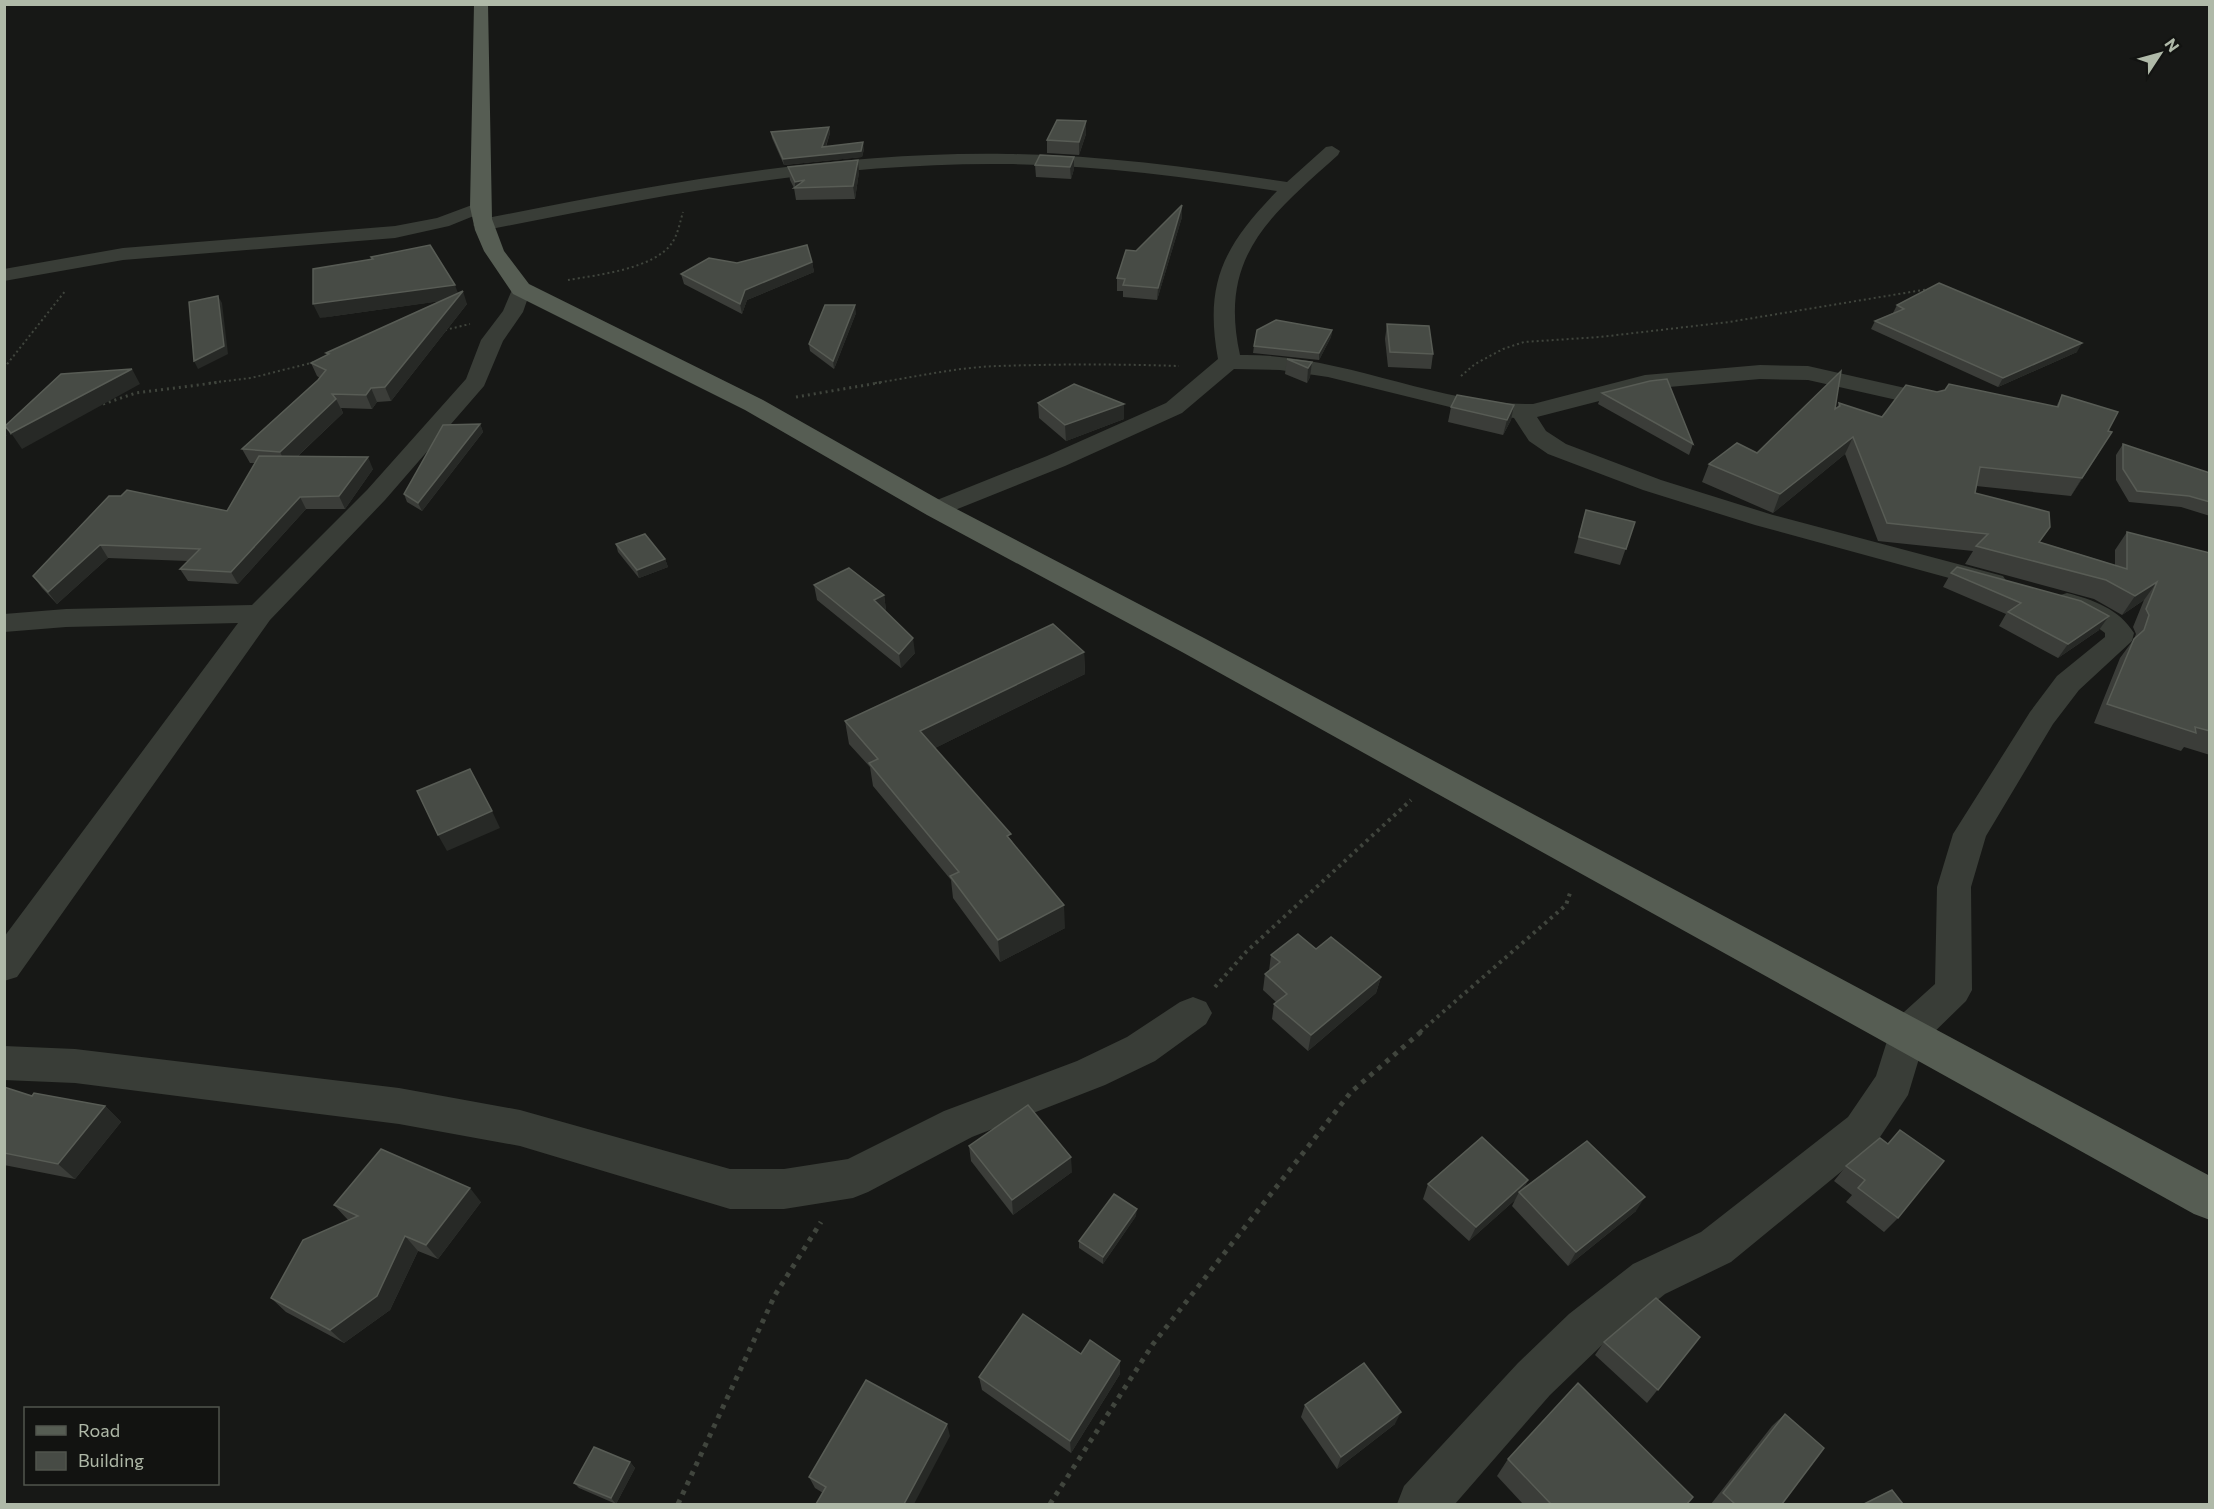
<svg xmlns="http://www.w3.org/2000/svg" width="2214" height="1509" font-family="Commissioner,sans-serif">
  <style>
    .lines { fill: none; stroke-linecap: round; stroke-linejoin: round }
    .path-far3 { stroke: #40453d; stroke-width: 2; stroke-dasharray: 2 3; stroke-linecap: butt }
    .path-far2 { stroke: #40453d; stroke-width: 3; stroke-dasharray: 2 4; stroke-linecap: butt }
    .path-far1 { stroke: #40453d; stroke-width: 4; stroke-dasharray: 3 4.5; stroke-linecap: butt }
    .path { stroke: #40453d; stroke-width: 5; stroke-dasharray: 4.5 6; stroke-linecap: butt }
    .minor { fill: #393d37; fill-rule: evenodd }
    .primary { fill: #565d53; fill-rule: evenodd }
    .wall { fill: #3b3d39 }
    .shaded-wall { fill: #272926 }
    .building { fill: #474b45; stroke: #585c55; stroke-width: 1.5 }
  </style>
  <rect width="100%" height="100%" fill="#171816"/>
  <g class="lines">
    <g class="path-far3">
      <path d="M568,280C597,275 654,269 672,243C678,234 680,222 683,212"/>
      <polyline points="445,330 470,324"/>
      <polyline points="4,368 66,290"/>
      <polyline points="1461,376 1475,364 1503,349 1524,342 1600,337 1729,322 1929,289"/>
      <polyline points="209,383 251,378 315,362"/>
      <path d="M875,383C916,377 958,367 999,366C1059,364 1119,364 1179,366"/>
    </g>
    <g class="path-far2">
      <polyline points="796,397 884,382"/>
      <polyline points="103,404 136,393 221,382"/>
      <polyline points="4,435 15,432"/>
    </g>
    <g class="path-far1">
      <polyline points="1215,987 1246,952 1411,800"/>
      <polyline points="1420,1032 1566,905 1571,890"/>
    </g>
    <g class="path">
      <polyline points="678,1504 775,1295 821,1222"/>
      <polyline points="1050,1504 1153,1344 1351,1092 1422,1031"/>
    </g>
    <g class="minor">
      <path d="M1332,146L1340,151L1338,155C1270,216 1218,256 1240,355C1342,353 1434,405 1533,404L1645,375L1760,365L1808,366L1936,395L1939,400L1936,405L1928,407L1808,380L1760,379L1646,389L1537,417L1546,431L1566,444L1661,480L1773,515L2003,576L2007,582L2003,588L1993,590L1755,525L1643,490L1548,454L1529,441L1514,418L1462,410L1328,377L1280,370L1234,369L1182,413L1065,466L945,514L936,517L927,514L923,509L927,504L1047,456L1166,403L1218,359C1204,282 1224,246 1277,191C1188,177 1098,165 1007,164C830,162 655,196 482,231L473,225L482,219C655,185 831,151 1008,154C1101,155 1195,168 1287,182L1326,147Z"/>
      <polygon points="480,202 489,207 486,211 449,226 395,238 123,260 4,281 4,269 123,248 395,226 437,218"/>
      <polygon points="521,283 528,285 531,289 523,312 503,341 484,386 385,500 270,620 17,977 4,981 4,937 238,623 66,627 4,632 4,614 66,609 252,605 367,490 466,379 481,340 503,311 514,285"/>
      <path d="M2067,593C2094,600 2119,609 2134,633L2132,641L2079,690L2053,724L1986,836L1971,887L1972,990L1966,1001L1924,1042L1908,1095L1876,1143L1731,1262L1665,1294L1601,1346L1550,1395L1455,1504H1397L1404,1486L1518,1363L1569,1314L1633,1264L1701,1232L1848,1117L1876,1076L1893,1022L1935,984L1937,887L1953,834L2030,712L2057,676L2105,637V633C2091,620 2062,615 2053,602L2057,596Z"/>
      <polygon points="1193,997 1206,1002 1212,1013 1206,1024 1155,1061 1105,1085 972,1137 868,1192 853,1198 784,1209 730,1209 520,1146 399,1124 75,1083 4,1080 4,1046 75,1049 399,1088 520,1110 730,1169 784,1169 848,1159 944,1111 1077,1061 1127,1037 1180,1002"/>
    </g>
    <polygon class="primary" points="474,4 488,4 492,219 504,251 529,284 763,400 945,503 1204,638 2210,1176 2210,1220 2194,1214 1182,652 927,515 745,410 513,294 484,251 475,230 470,207"/>
  </g>
  <g class="wall">
    <polygon points="1086,121 1086,134 1079,155 1047,153 1047,140"/>
    <polygon points="829,127 830,133 826,147 864,149 862,157 784,165 772,138 771,132"/>
    <polygon points="1074,157 1074,169 1071,179 1036,177 1035,165"/>
    <polygon points="788,167 859,172 855,199 796,200 794,188 790,180"/>
    <polygon points="1182,217 1157,300 1123,297 1123,291 1117,291 1117,278 1136,251"/>
    <polygon points="812,262 814,272 747,300 742,314 684,284 681,274 737,263"/>
    <polygon points="458,293 467,304 391,401 377,402 372,409 341,408 343,413 298,456 373,469 345,509 306,509 238,584 188,581 180,569 188,561 108,558 57,604 42,588 33,576 109,496 227,511 255,463 250,463 242,449 318,380 320,378 317,376 311,363 327,355 326,353 440,301 320,318"/>
    <polygon points="1897,305 2077,352 1998,387 1871,329 1875,321 1893,313"/>
    <polygon points="856,313 834,369 810,351 809,344"/>
    <polygon points="1387,324 1433,354 1431,369 1388,367 1385,339"/>
    <polygon points="1332,330 1331,337 1319,360 1253,353 1254,346"/>
    <polygon points="1287,359 1312,362 1310,377 1307,383 1285,374"/>
    <polygon points="1937,392 2056,407 2062,395 2108,431 2112,432 2071,496 1976,486 1975,493 2040,542 2115,565 2115,550 2127,532 2210,553 2210,755 2184,747 2181,751 2094,723 2120,658 2134,639 2136,634 2133,627 2144,600 2122,615 2094,599 1965,564 1973,551 1878,541 1845,454 1773,513 1702,482 1709,464 1757,453 1835,409 1837,408 1839,403 1882,417"/>
    <polygon points="1602,393 1693,444 1689,455 1598,404"/>
    <polygon points="1038,403 1124,419 1066,441 1039,418"/>
    <polygon points="1514,405 1511,420 1503,435 1448,422 1451,407"/>
    <polygon points="480,424 483,432 422,511 407,502 404,494"/>
    <polygon points="2123,444 2210,473 2210,516 2181,507 2129,502 2116,480 2116,455"/>
    <polygon points="1586,510 1635,522 1620,565 1574,553"/>
    <polygon points="616,544 665,559 668,567 639,578 618,552"/>
    <polygon points="1951,573 2099,630 2058,658 1999,626 2006,614 1943,587"/>
    <polygon points="814,585 884,595 886,610 885,610 915,653 901,668 817,600"/>
    <polygon points="1084,652 1085,674 935,748 1012,841 1065,928 1000,962 953,898 951,880 873,786 870,767 849,744 845,721"/>
    <polygon points="1316,949 1381,977 1376,993 1308,1051 1272,1019 1274,1004 1276,1002 1263,990 1265,974 1269,971 1271,955"/>
    <polygon points="4,1087 32,1096 105,1106 121,1122 75,1179 4,1165"/>
    <polygon points="1888,1144 1898,1218 1884,1232 1846,1202 1852,1195 1834,1181 1846,1166"/>
    <polygon points="969,1146 1072,1172 1013,1215 971,1161"/>
    <polygon points="1528,1180 1524,1188 1636,1211 1568,1266 1512,1206 1515,1200 1469,1241 1423,1199 1428,1184"/>
    <polygon points="481,1202 438,1259 418,1251 390,1310 344,1343 286,1312 271,1298 348,1220 334,1205"/>
    <polygon points="1136,1216 1103,1264 1079,1248 1079,1241"/>
    <polygon points="1700,1337 1647,1403 1595,1355 1604,1342"/>
    <polygon points="1081,1354 1120,1374 1071,1453 982,1390 979,1377"/>
    <polygon points="1305,1405 1395,1424 1337,1469 1301,1417"/>
    <polygon points="1785,1414 1782,1504 1711,1504 1772,1426"/>
    <polygon points="950,1436 823,1493 815,1488 809,1477"/>
    <polygon points="1508,1459 1687,1504 1523,1504 1497,1476"/>
    <polygon points="630,1462 635,1468 616,1504 579,1488 574,1483"/>
  </g>
  <g class="shaded-wall">
    <polygon points="1086,121 1086,134 1079,155 1079,142"/>
    <polygon points="829,127 830,133 823,154 822,147"/>
    <polygon points="863,142 864,149 862,157 784,165 783,159"/>
    <polygon points="1074,157 1074,169 1071,179 1070,167"/>
    <polygon points="858,160 859,172 855,199 853,186"/>
    <polygon points="805,180 795,188 795,182"/>
    <polygon points="1182,205 1182,217 1157,300 1158,288"/>
    <polygon points="812,262 814,272 747,300 742,314 740,304 745,290"/>
    <polygon points="455,285 459,296 463,291 467,304 391,401 385,387 456,299 320,318 313,304"/>
    <polygon points="218,296 222,303 228,354 198,369 194,361"/>
    <polygon points="855,305 856,313 834,369 833,361"/>
    <polygon points="1332,330 1331,337 1319,360 1319,353"/>
    <polygon points="2082,343 2077,352 1998,387 2003,378"/>
    <polygon points="1312,362 1310,377 1307,383 1308,368"/>
    <polygon points="132,369 140,384 22,449 11,433"/>
    <polygon points="371,388 377,402 372,409 366,395"/>
    <polygon points="336,399 343,413 287,466 280,452"/>
    <polygon points="1124,404 1124,419 1066,441 1065,425"/>
    <polygon points="1514,405 1511,420 1503,435 1507,420"/>
    <polygon points="480,424 483,432 422,511 418,503"/>
    <polygon points="2112,432 2101,450 2071,496 2082,478"/>
    <polygon points="1853,437 1845,454 1773,513 1780,494"/>
    <polygon points="368,457 373,469 345,509 339,496"/>
    <polygon points="300,497 306,509 238,584 231,572"/>
    <polygon points="100,545 108,558 57,604 48,592"/>
    <polygon points="665,559 668,567 639,578 637,570"/>
    <polygon points="2157,582 2144,600 2122,615 2135,596"/>
    <polygon points="884,595 886,610 877,615 874,600"/>
    <polygon points="2109,616 2099,630 2058,658 2068,644"/>
    <polygon points="913,638 915,653 901,668 899,654"/>
    <polygon points="1084,652 1085,674 923,754 920,731"/>
    <polygon points="492,811 500,828 447,851 438,835"/>
    <polygon points="1064,905 1065,928 1000,962 998,940"/>
    <polygon points="1381,977 1376,993 1308,1051 1311,1035"/>
    <polygon points="105,1106 121,1122 75,1179 58,1164"/>
    <polygon points="1071,1157 1072,1172 1013,1215 1012,1200"/>
    <polygon points="1528,1180 1521,1194 1519,1192 1515,1200 1469,1241 1476,1227"/>
    <polygon points="470,1188 481,1202 438,1259 426,1245"/>
    <polygon points="1645,1197 1636,1211 1568,1266 1576,1252"/>
    <polygon points="1137,1209 1136,1216 1103,1264 1103,1257"/>
    <polygon points="405,1236 418,1251 390,1310 344,1343 330,1330"/>
    <polygon points="1120,1361 1120,1374 1071,1453 1070,1441"/>
    <polygon points="1401,1412 1395,1424 1337,1469 1341,1457"/>
    <polygon points="947,1424 950,1436 914,1504 904,1504"/>
    <polygon points="630,1462 635,1468 616,1504 611,1498"/>
  </g>
  <g class="building">
    <polygon points="1057,120 1086,121 1079,142 1047,140"/>
    <polygon points="829,127 822,147 863,142 861,151 783,159 771,132"/>
    <polygon points="1040,155 1074,157 1070,167 1035,165"/>
    <polygon points="858,160 853,186 794,188 805,180 795,182 788,167"/>
    <polygon points="1182,205 1158,288 1123,285 1125,279 1117,278 1126,250 1136,251"/>
    <polygon points="430,245 455,285 313,304 313,269 373,259 371,257"/>
    <polygon points="807,245 812,262 745,290 740,304 681,274 709,258 737,263"/>
    <polygon points="1939,283 2082,343 2003,378 1875,321 1904,309 1897,305"/>
    <polygon points="463,291 385,387 371,388 366,395 332,394 336,399 280,452 242,449 318,380 326,370 311,363 329,354 326,353"/>
    <polygon points="218,296 224,346 194,361 189,302"/>
    <polygon points="825,305 855,305 833,361 809,344"/>
    <polygon points="1276,320 1332,330 1319,353 1254,346 1257,330"/>
    <polygon points="1387,324 1429,326 1433,354 1390,352"/>
    <polygon points="1287,359 1312,362 1308,368"/>
    <polygon points="132,369 11,433 5,426 61,374"/>
    <polygon points="1841,371 1835,409 1840,406 1839,403 1882,417 1906,385 1937,392 1945,390 1949,384 2058,407 2062,395 2118,412 2108,431 2112,432 2082,478 1980,467 1975,493 2049,512 2050,527 2039,542 2127,569 2127,532 2210,553 2210,731 2195,727 2196,733 2107,704 2134,639 2144,630 2149,615 2146,609 2157,582 2135,596 2106,580 1976,546 1988,534 1887,523 1853,437 1780,494 1709,464 1737,443 1757,453"/>
    <polygon points="1667,379 1693,444 1602,393 1650,381"/>
    <polygon points="1074,384 1124,404 1065,425 1038,403"/>
    <polygon points="1457,395 1514,405 1507,420 1451,407"/>
    <polygon points="480,424 418,503 404,494 443,425"/>
    <polygon points="2123,444 2210,473 2210,502 2189,496 2137,491 2123,469"/>
    <polygon points="259,456 368,457 339,496 300,497 231,572 180,569 200,549 100,545 48,592 33,576 109,496 121,496 127,490 227,511"/>
    <polygon points="1586,510 1635,522 1626,549 1579,537"/>
    <polygon points="645,534 665,559 637,570 616,544"/>
    <polygon points="1957,567 2081,601 2109,616 2068,644 2008,612 2021,603 1951,573"/>
    <polygon points="849,568 884,595 874,600 913,638 899,654 814,585"/>
    <polygon points="1053,624 1084,652 920,731 1011,834 1007,836 1064,905 998,940 950,876 959,872 869,763 878,759 845,721"/>
    <polygon points="470,769 492,811 438,835 417,791"/>
    <polygon points="1298,934 1316,949 1331,937 1381,977 1311,1035 1274,1004 1287,994 1265,974 1280,962 1271,955"/>
    <polygon points="4,1087 32,1096 34,1093 105,1106 58,1164 4,1153"/>
    <polygon points="1028,1105 1071,1157 1012,1200 969,1146"/>
    <polygon points="1900,1130 1944,1161 1898,1218 1858,1188 1865,1180 1846,1166 1880,1138 1888,1144"/>
    <polygon points="1482,1137 1528,1180 1476,1227 1428,1184"/>
    <polygon points="1587,1141 1645,1197 1576,1252 1519,1192"/>
    <polygon points="381,1149 470,1188 426,1245 405,1236 377,1296 330,1330 271,1298 303,1240 358,1216 334,1205"/>
    <polygon points="1114,1194 1137,1209 1103,1257 1079,1241"/>
    <polygon points="1656,1298 1700,1337 1658,1390 1604,1342"/>
    <polygon points="1023,1314 1081,1354 1090,1340 1120,1361 1070,1441 979,1377"/>
    <polygon points="1364,1363 1401,1412 1341,1457 1305,1405"/>
    <polygon points="866,1380 947,1424 904,1504 816,1504 826,1487 809,1477"/>
    <polygon points="1578,1383 1693,1497 1687,1504 1551,1504 1508,1459"/>
    <polygon points="1785,1414 1824,1448 1782,1504 1735,1504 1723,1493"/>
    <polygon points="594,1447 630,1462 611,1498 574,1483"/>
    <polygon points="1892,1490 1903,1504 1864,1504"/>
  </g>
  <rect width="2214" height="1509" fill="none" stroke="#afb9a8" stroke-width="12"/>
  <rect x="24" y="1407" width="195" height="78" fill="#121311" stroke="#51554d" stroke-width="1.5"/>
  <rect x="36" y="1426" width="30" height="9" fill="#565d53" stroke="#51554d" stroke-width="1.5"/>
  <text x="78" y="1437" font-size="18" fill="#afb9a8">Road</text>
  <rect x="36" y="1452" width="30" height="18" fill="#474b45" stroke="#51554d" stroke-width="1.5"/>
  <text x="78" y="1467" font-size="18" fill="#afb9a8">Building</text>
  <g transform="translate(2160 54) rotate(54)" stroke="#121311" stroke-width="4.5" paint-order="stroke">
  <path d="M0-4.5L10 22L0 15L-10 22Z" fill="#afb9a8"/>
  <text y="-9" font-size="16" font-weight="bold" text-anchor="middle" fill="#afb9a8">N</text>
  </g>
</svg>
